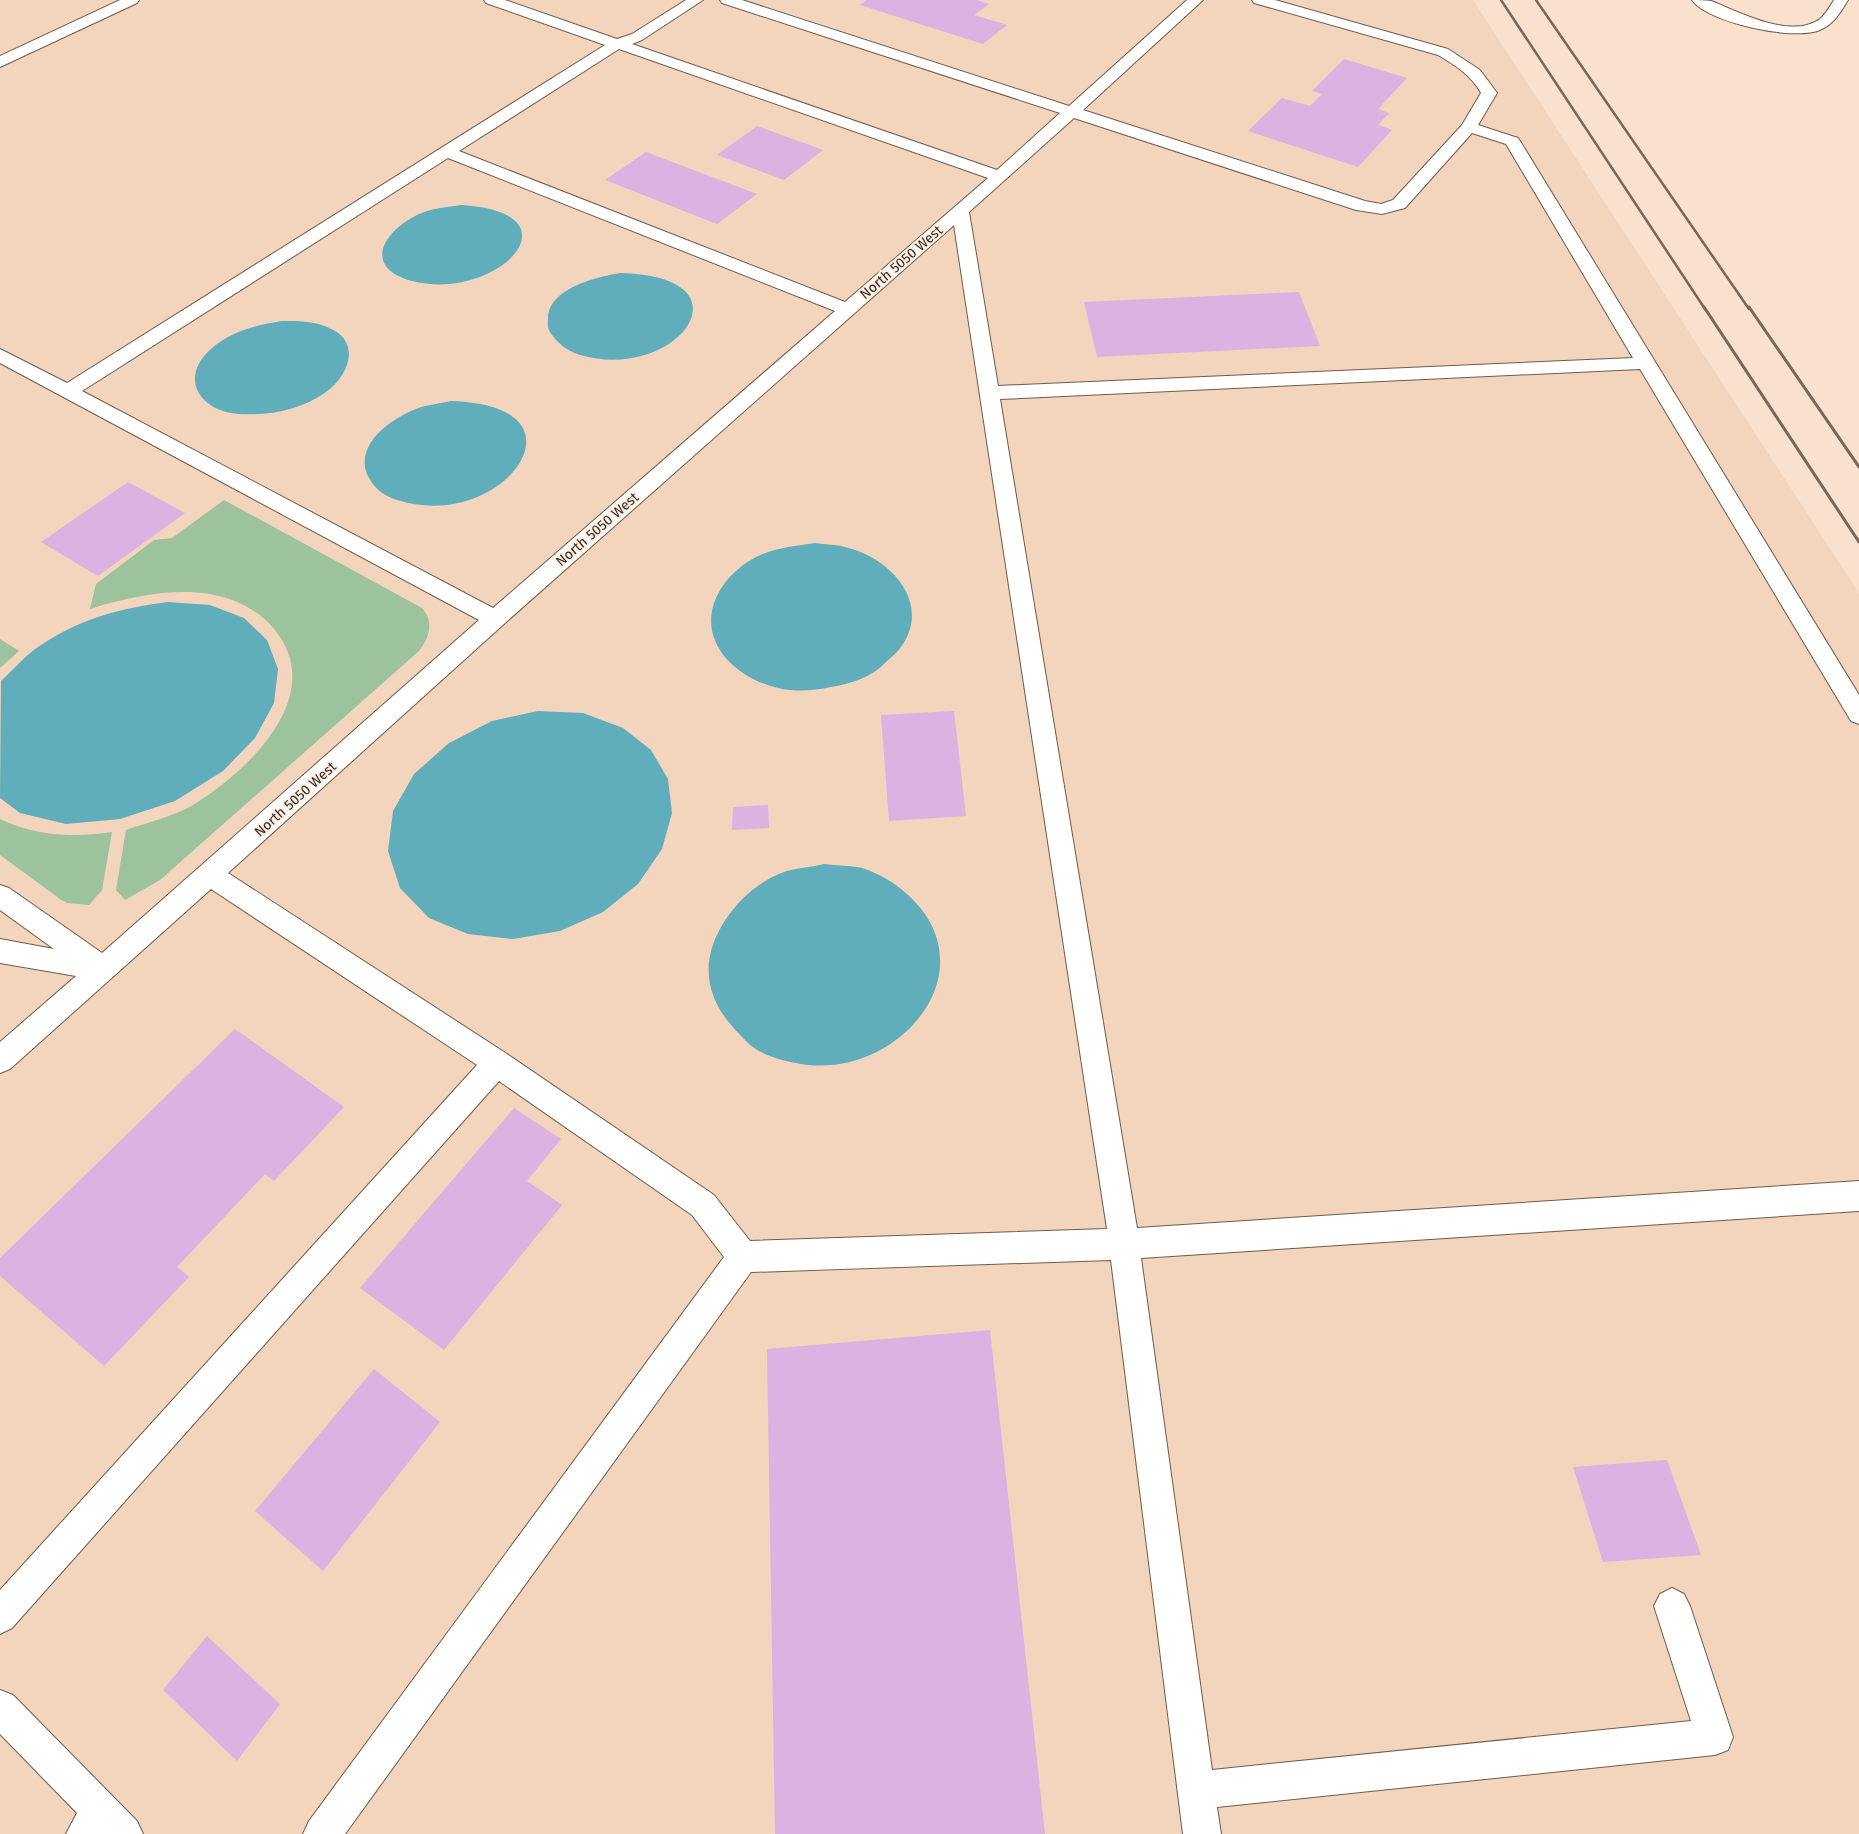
<svg xmlns="http://www.w3.org/2000/svg" width="1859" height="1834" font-family="'Fira Sans',sans-serif">
  <style>
    .built { fill: #f3d4bd }
    .green { fill: #9cc39b }
    .water { fill: #60aebc }
    .building { fill: #dbb2e2 }
    .lines { fill: none; stroke-linecap: round; stroke-linejoin: round }
    .service-casing { stroke: #705b4a; stroke-width: 2 }
    .service { fill: #fff; fill-rule: evenodd }
    .rail-far1 { stroke: #75675b; stroke-width: 2.5 }
    .rail { stroke: #75675b; stroke-width: 3 }
    .labels { text-anchor: middle; stroke-width: 4; stroke-linejoin: round; paint-order: stroke }
    .street-label { font-size: 14px; fill: #312820; stroke: #fff0e4 }
  </style>
  <rect width="100%" height="100%" fill="#f9e1cd"/>
  <polygon class="built" points="0,0 1473,0 1859,593 1859,1834 0,1834"/>
  <g class="green">
    <path d="M224,500L422,608C434,622 430,637 419,651L160,880L125,900L116,890L126,830C148,822 173,817 193,805C248,771 328,696 275,630C259,610 234,598 210,594C169,588 129,597 90,609L96,584L154,540L172,538Z"/>
    <polygon points="0,639 19,651 0,668"/>
    <path d="M0,819C35,836 74,838 112,832L102,890L89,905L67,903L60,899L0,855Z"/>
  </g>
  <g class="water">
    <path d="M462,205C584,213 496,303 412,281C362,267 383,232 417,215C431,208 447,207 462,205Z"/>
    <path d="M620,273C756,276 678,383 580,355C567,351 557,343 550,332C547,327 548,324 548,318C549,288 597,277 620,273Z"/>
    <path d="M282,321C298,321 313,321 327,327C362,340 350,375 326,392C301,410 268,416 239,414C199,411 178,377 212,348C232,331 257,325 282,321Z"/>
    <path d="M451,401C598,405 502,534 397,500C383,496 373,487 367,474C354,441 399,413 425,406C434,404 443,403 451,401Z"/>
    <path d="M815,543C825,545 836,544 845,547C889,557 933,602 901,647C897,653 890,658 885,663C872,677 850,684 831,687C814,691 795,692 778,688C739,679 700,646 714,603C721,583 737,567 756,557C774,548 795,546 815,543Z"/>
    <path d="M168,602L210,605L244,618L267,640L278,669L274,703L255,738L223,771L175,801L120,819L66,824L20,813L0,798L1,681C13,670 25,656 38,647C79,619 120,608 168,602Z"/>
    <polygon points="538,711 583,713 623,728 651,750 668,779 672,813 662,849 638,884 603,912 560,931 513,939 468,934 429,918 400,888 388,851 393,811 414,774 449,743 492,721"/>
    <path d="M824,864C836,866 850,865 862,868C878,873 895,883 907,894C992,970 898,1080 801,1064C782,1061 759,1055 746,1041C729,1024 715,1008 710,984C700,938 744,884 787,871C798,868 812,867 824,864Z"/>
  </g>
  <g class="building">
    <polygon points="867,0 977,0 989,4 974,15 1007,25 983,44 860,5"/>
    <polygon points="1344,59 1407,78 1378,109 1389,113 1378,125 1392,130 1358,167 1248,131 1282,98 1310,106 1322,94 1312,91"/>
    <polygon points="757,126 823,150 784,180 717,155"/>
    <polygon points="646,152 757,194 717,224 605,180"/>
    <polygon points="1299,292 1320,346 1097,357 1084,302"/>
    <polygon points="128,482 185,513 98,576 41,542"/>
    <polygon points="954,711 966,816 889,821 881,715"/>
    <polygon points="768,805 769,828 732,830 733,807"/>
    <polygon points="235,1029 344,1107 274,1181 265,1174 177,1267 189,1277 104,1366 0,1276 0,1258"/>
    <polygon points="514,1108 561,1139 527,1181 562,1205 444,1350 360,1288"/>
    <polygon points="990,1330 1045,1834 775,1834 767,1349"/>
    <polygon points="374,1369 440,1422 323,1571 255,1511"/>
    <polygon points="1667,1460 1701,1555 1603,1562 1573,1467"/>
    <polygon points="207,1636 280,1704 237,1761 163,1690"/>
  </g>
  <g class="lines">
    <g class="service-casing">
      <g id="service">
        <polygon points="120,0 139,0 137,3 0,67 0,56"/>
        <path d="M484,0H505L617,39L632,34L686,0H703L642,40L632,44L997,170L1060,113L722,3L720,0H742L1069,106L1187,0H1203L1083,110L1365,201L1381,204L1393,200L1462,125L1481,93C1471,75 1455,65 1438,55L1254,3L1252,0H1275L1448,49L1480,70L1497,93L1478,125L1518,138L1520,141L1859,695V724L1851,721L1640,369L1000,399L1137,1228L1859,1181V1211L1141,1258L1212,1770L1691,1721L1654,1606L1660,1594L1672,1588L1684,1594L1690,1606L1733,1737L1728,1750L1715,1755L1217,1807L1221,1834H1183L1111,1260L751,1272L345,1834H303L309,1821L724,1257L692,1215L499,1081L12,1628L0,1634V1590L477,1065L211,889L10,1069L0,1073V1042L76,976L0,963V939L54,949L0,910V885L9,888L102,953L479,620L0,363V349L67,383L605,45L486,3ZM619,49L988,178L845,302L459,151ZM1074,118L1356,210L1382,214L1405,208L1472,133L1506,144L1633,358L998,386L969,212ZM448,158L835,311L493,608L82,391ZM954,225L1107,1229L750,1241L714,1195L507,1054L228,873L505,623Z"/>
        <path d="M1692,0C1698,0 1705,0 1711,1C1740,12 1790,40 1820,19C1826,14 1830,6 1834,0H1848C1840,13 1834,24 1820,30C1794,41 1708,23 1692,0Z"/>
        <polygon points="0,1690 13,1695 137,1821 143,1834 66,1834 77,1813 0,1734"/>
      </g>
    </g>
    <use href="#service" class="service"/>
    <g class="rail-far1">
      <polyline points="1501,0 1705,309"/>
      <polyline points="1536,0 1749,309"/>
    </g>
    <g class="rail">
      <polyline points="1704,307 1859,542"/>
      <polyline points="1749,307 1859,467"/>
    </g>
  </g>
  <g class="labels">
    <g class="street-label">
      <text transform="translate(901 262) rotate(-41)" y="5">North 5050 West</text>
      <text transform="translate(597 529) rotate(-41)" y="5">North 5050 West</text>
      <text transform="translate(295 799) rotate(-42)" y="5">North 5050 West</text>
    </g>
  </g>
</svg>
